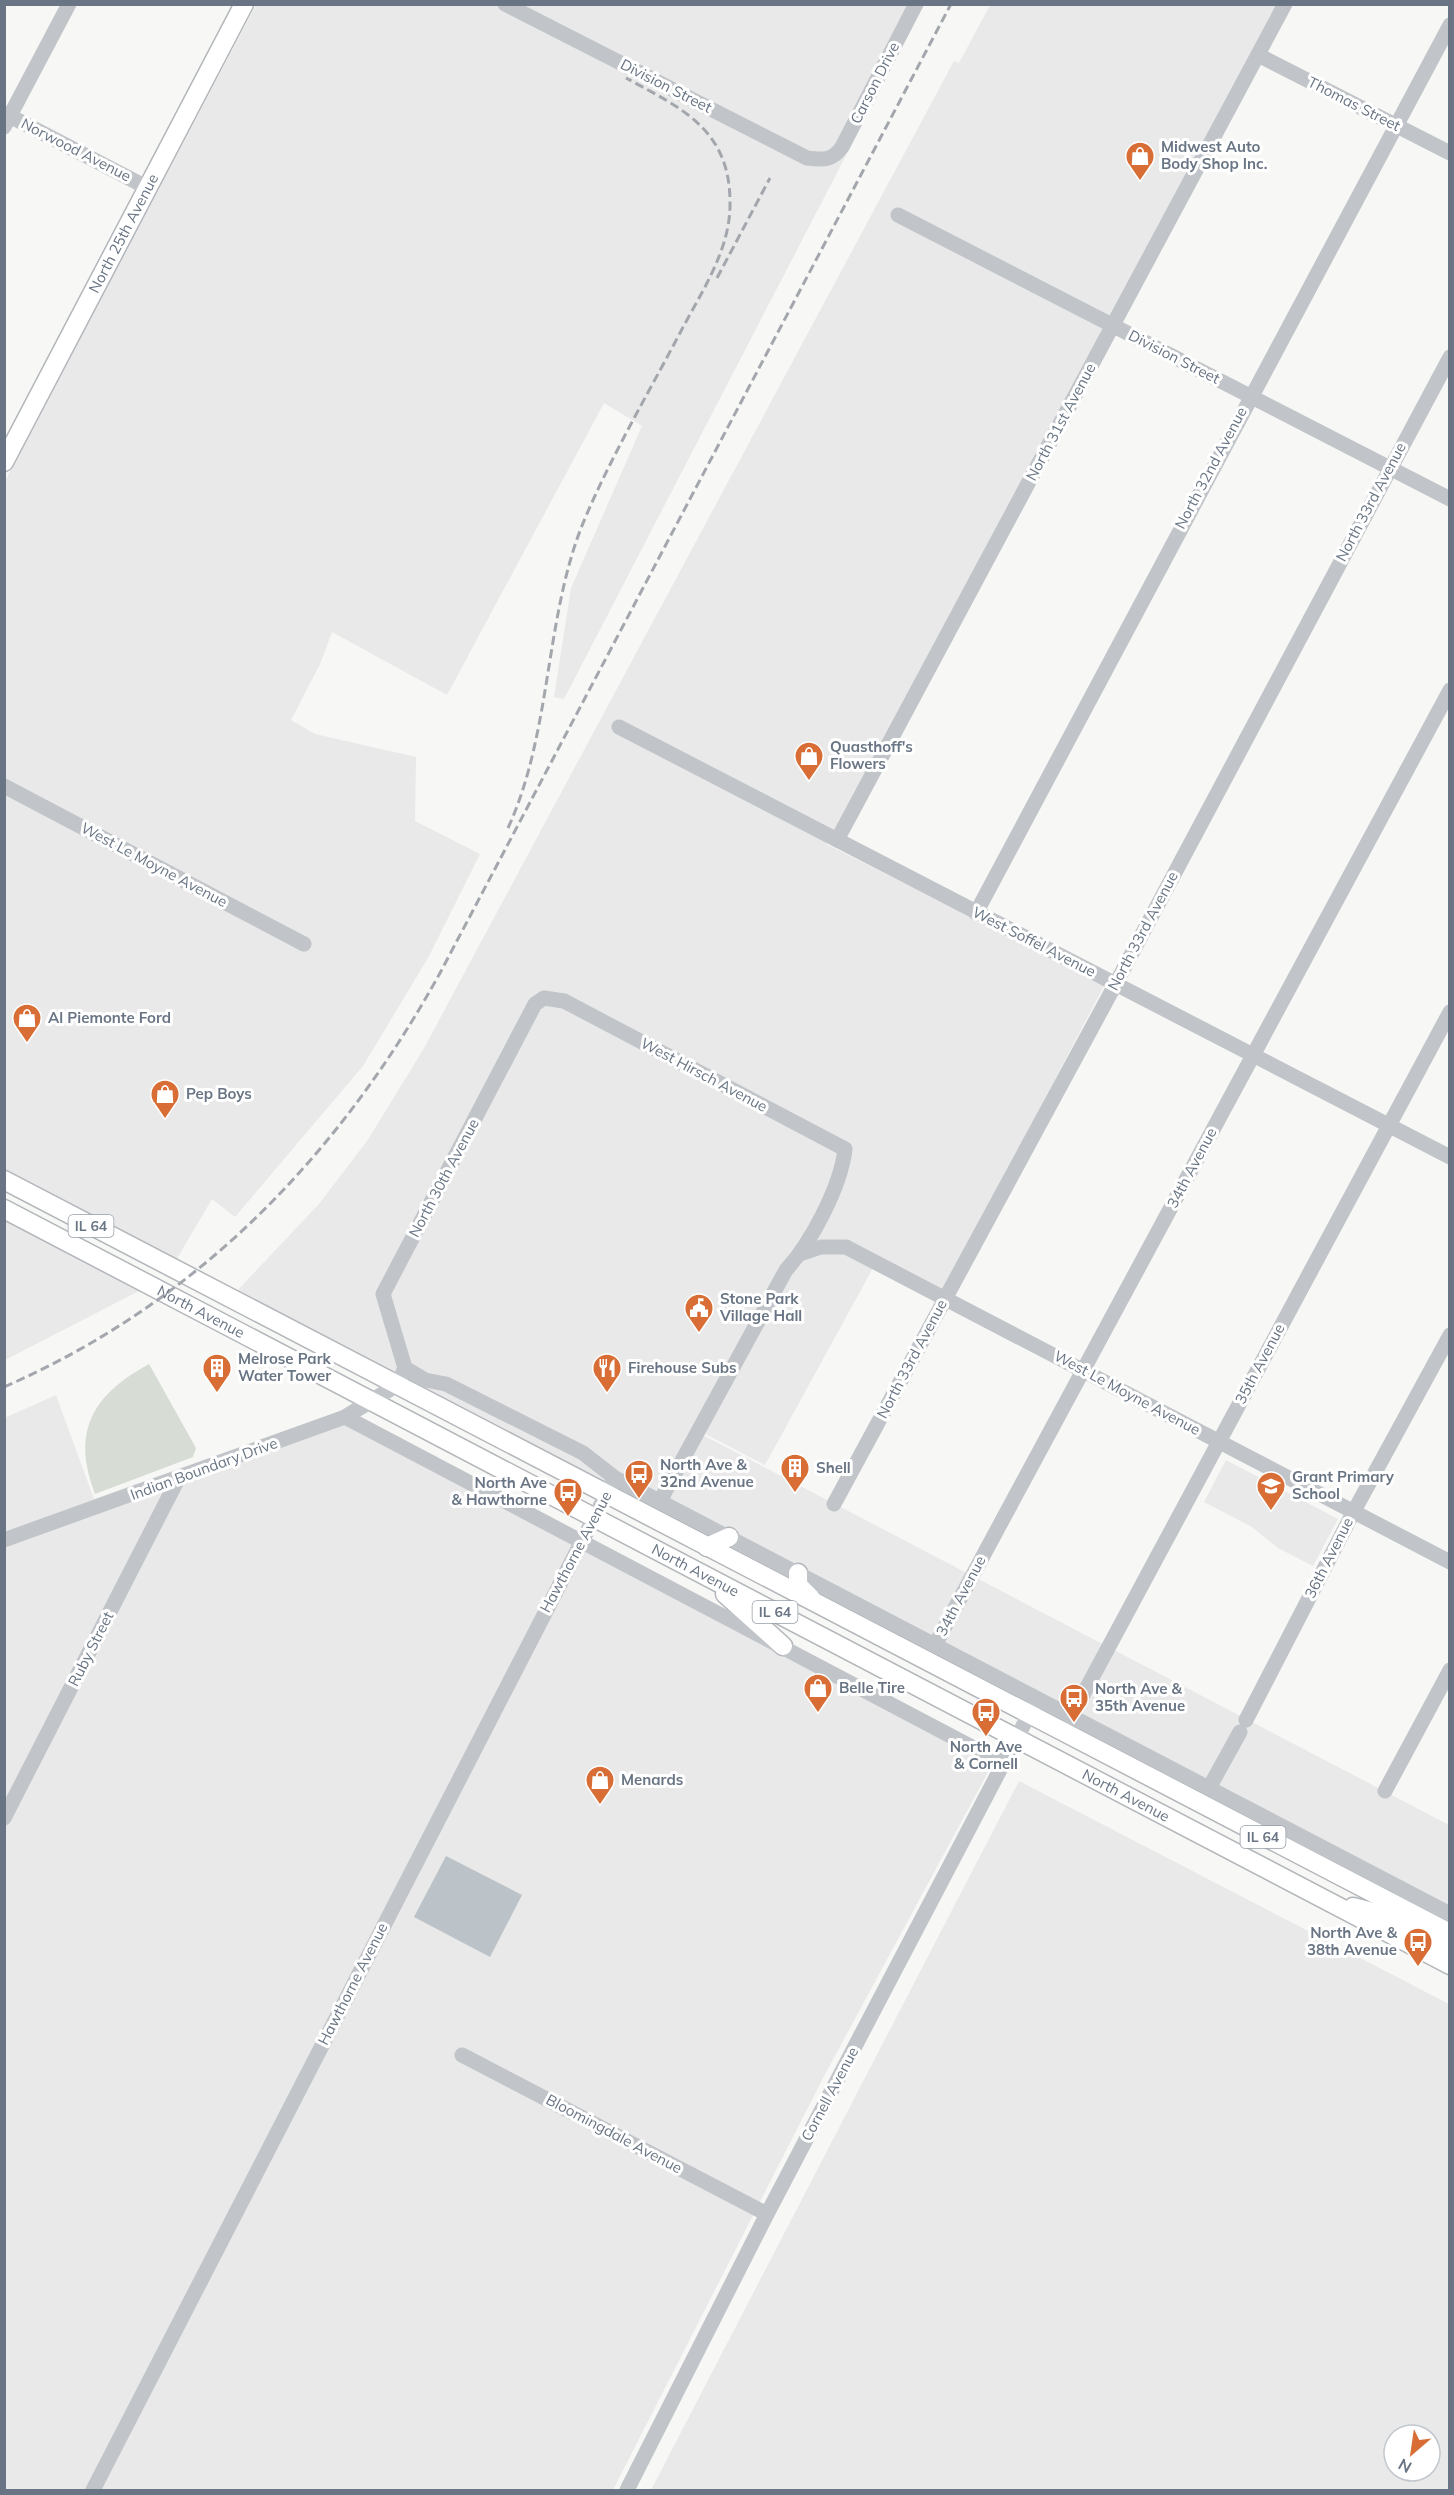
<svg xmlns="http://www.w3.org/2000/svg" width="1454" height="2495" font-family="Mulish,sans-serif">
  <style>
    .built { fill: #e8e9e8; fill-rule: evenodd }
    .green { fill: #d7dcd5 }
    .water { fill: #bbc3c9 }
    .lines { fill: none; stroke-linecap: round; stroke-linejoin: round }
    .major-casing { stroke: #b2b6bb; stroke-width: 21 }
    .minor { stroke: #c1c4c8; stroke-width: 15 }
    .major { stroke: #fff; stroke-width: 18 }
    .rail { stroke: #a3a7ad; stroke-width: 3; stroke-dasharray: 9 4.5; stroke-linecap: butt }
    .labels { text-anchor: middle; stroke-width: 6; stroke-linejoin: round; paint-order: stroke }
    .shield { fill: #fff; stroke: #969ea9; stroke-width: 1.5 }
    .shield-label { font-size: 14px; font-weight: bold; fill: #697584 }
    .street-label { font-size: 15px; fill: #697584; stroke: #fff }
    .poi-label { font-size: 15px; font-weight: bold; fill: #697584; stroke: #fff; text-anchor: start }
  </style>
  <rect width="100%" height="100%" fill="#f7f8f5"/>
  <g class="built">
    <polygon points="256,5 924,5 564,699 554,697 571,588 642,426 604,403 447,695 332,632 320,664 291,720 315,734 416,757 415,821 480,854 428,958 363,1066 235,1217 212,1199 175,1262 5,1173 4,483"/>
    <polygon points="990,5 1278,5 826,844 1105,984 944,1290 879,1257 765,1465 694,1428 650,1507 234,1294 319,1204 367,1141 423,1050 954,61 959,63"/>
    <polygon points="5,1220 141,1290 5,1360"/>
    <polygon points="56,1395 94,1499 339,1412 993,1763 823,2078 613,2490 5,2490 4,1418"/>
    <polygon points="699,1433 1449,1825 1449,1914 660,1501"/>
    <polygon points="1226,1460 1338,1519 1313,1566 1278,1548 1252,1527 1204,1502"/>
    <path d="M1019,1781L1449,2004L1448,2490H651ZM1394,2435H1430V2471H1394Z"/>
  </g>
  <path class="green" d="M149,1364L196,1448L193,1457L95,1494C71,1432 92,1395 149,1364Z"/>
  <polygon class="water" points="446,1856 522,1895 490,1957 414,1917"/>
  <g class="lines">
    <g class="major-casing">
      <g id="major">
        <path id="s1" d="M4,462L244,4"/>
        <polyline points="4,1180 1450,1933"/>
        <path id="s2" d="M4,1209L1450,1965"/>
        <polyline points="707,1547 729,1537"/>
        <polyline points="798,1573 798,1585 811,1598"/>
        <polyline points="725,1594 783,1646"/>
        <polyline points="1353,1907 1380,1914 1450,1950"/>
      </g>
    </g>
    <g class="minor">
      <path d="M505,4L807,158C823,160 832,161 842,147L916,4"/>
      <polyline points="1258,55 1450,153"/>
      <polyline points="4,113 148,188"/>
      <polyline points="4,127 69,4"/>
      <polyline points="898,215 1450,499"/>
      <polyline points="619,727 1450,1157"/>
      <polyline points="4,786 304,944"/>
      <polyline points="837,840 1285,4"/>
      <polyline points="976,913 1450,25"/>
      <polyline points="800,1254 821,1247 846,1247 1450,1562"/>
      <polyline points="405,1368 425,1380 446,1384 583,1453 615,1478 1450,1914"/>
      <polyline points="345,1417 1004,1764"/>
      <polyline points="834,1504 1115,985 1450,357"/>
      <path d="M4,1540L345,1417L397,1385L405,1368L383,1294L535,1004L544,998L564,1001L845,1149C841,1186 811,1243 786,1270L660,1501"/>
      <polyline points="935,1645 1450,690"/>
      <polyline points="1071,1717 1450,1012"/>
      <polyline points="1246,1720 1354,1511 1450,1335"/>
      <polyline points="1209,1788 1240,1732"/>
      <polyline points="1385,1791 1450,1670"/>
      <polyline points="4,1818 178,1479"/>
      <polyline points="462,2055 767,2214"/>
      <polyline points="93,2490 611,1485"/>
      <polyline points="627,2490 767,2214 1034,1705"/>
    </g>
    <use href="#major" class="major"/>
    <g class="rail">
      <polyline points="717,278 770,178"/>
      <path d="M508,828C553,730 544,613 586,516C613,453 649,392 681,331C701,293 730,250 730,205C731,130 683,109 626,78"/>
      <path d="M4,1387C197,1303 339,1156 440,973L951,4"/>
    </g>
  </g>
  <defs>
    <g id="shop-pin" transform="scale(1.5)"><path d="M0 17L-7.5 6A9.5 9.5 0 1 1 7.5 6Z" fill="#d86e35" stroke="#fff"/><path d="M-5-2.5h2.3a2.7 3.5 0 0 1 5.4 0H5L5.5 6h-11ZM-1.5-2.5h3a1.5 2.3 0 0 0-3 0Z" fill="#fff"/></g>
    <g id="civic-pin" transform="scale(1.5)"><path d="M0 17L-7.5 6A9.5 9.5 0 1 1 7.5 6Z" fill="#d86e35" stroke="#fff"/><path d="M-.6-6.5H3V-4.5H.6V-3L4-1V1h2V6H-6V1h2V-1L-.6-3ZM-1.2 2.5V6h2.4V2.5Z" fill="#fff"/></g>
    <g id="building-pin" transform="scale(1.5)"><path d="M0 17L-7.5 6A9.5 9.5 0 1 1 7.5 6Z" fill="#d86e35" stroke="#fff"/><path d="M-4-6H4V6H1V3H-1V6H-4ZM-2.5-4.3h1.7v1.8h-1.7ZM.8-4.3h1.7v1.8H.8ZM-2.5-1h1.7V.8h-1.7ZM.8-1h1.7V.8H.8Z" fill="#fff"/></g>
    <g id="restaurant-pin" transform="scale(1.5)"><path d="M0 17L-7.5 6A9.5 9.5 0 1 1 7.5 6Z" fill="#d86e35" stroke="#fff"/><path d="M-5-6h1v4h1v-4h1v4h1v-4h1v5L-1.5 .5V6h-2V.5L-5-1ZM5-6V6H3V1.5H1.5Q1.5-4 5-6Z" fill="#fff"/></g>
    <g id="bus-pin" transform="scale(1.5)"><path d="M0 17L-7.5 6A9.5 9.5 0 1 1 7.5 6Z" fill="#d86e35" stroke="#fff"/><path d="M-5-6H5V4H4V6H2V4H-2V6H-4V4H-5ZM-3.5-4V0h7V-4ZM-3.5 1.2v1.5H-2V1.2ZM2 1.2v1.5H3.5V1.2Z" fill="#fff"/></g>
    <g id="school-pin" transform="scale(1.5)"><path d="M0 17L-7.5 6A9.5 9.5 0 1 1 7.5 6Z" fill="#d86e35" stroke="#fff"/><path d="M0-5L7-2L0 1L-7-2ZM-4 1L0 2.5L4 1V4Q0 6-4 4Z" fill="#fff"/></g>
  </defs>
  <g fill-rule="evenodd">
    <use href="#shop-pin" x="1140" y="156"/>
    <use href="#shop-pin" x="809" y="756"/>
    <use href="#shop-pin" x="27" y="1018"/>
    <use href="#shop-pin" x="165" y="1094"/>
    <use href="#civic-pin" x="699" y="1308"/>
    <use href="#building-pin" x="217" y="1368"/>
    <use href="#restaurant-pin" x="607" y="1368"/>
    <use href="#building-pin" x="795" y="1468"/>
    <use href="#bus-pin" x="639" y="1474"/>
    <use href="#school-pin" x="1271" y="1486"/>
    <use href="#bus-pin" x="568" y="1492"/>
    <use href="#shop-pin" x="818" y="1688"/>
    <use href="#bus-pin" x="1074" y="1698"/>
    <use href="#bus-pin" x="986" y="1712"/>
    <use href="#shop-pin" x="600" y="1780"/>
    <use href="#bus-pin" x="1418" y="1942"/>
  </g>
  <g class="labels">
    <g class="shield">
      <rect x="68.5" y="1215" width="45" height="22" rx="4.5"/>
      <rect x="752.5" y="1601" width="45" height="22" rx="4.5"/>
      <rect x="1240.5" y="1826" width="45" height="22" rx="4.5"/>
    </g>
    <g class="shield-label">
      <text x="91" y="1231">IL 64</text>
      <text x="775" y="1617">IL 64</text>
      <text x="1263" y="1842">IL 64</text>
    </g>
    <g class="street-label">
      <text transform="translate(875 83) rotate(-63)" y="5">Carson Drive</text>
      <text transform="translate(666 86) rotate(27)" y="5">Division Street</text>
      <text transform="translate(1354 104) rotate(27)" y="5">Thomas Street</text>
      <text transform="translate(76 150) rotate(27)" y="5">Norwood Avenue</text>
      <text dy="5" stroke="none"><textPath href="#s1" startOffset="258">North 25th Avenue</textPath></text>
      <text transform="translate(1174 357) rotate(27)" y="5">Division Street</text>
      <text transform="translate(1061 422) rotate(-62)" y="5">North 31st Avenue</text>
      <text transform="translate(1211 468) rotate(-62)" y="5">North 32nd Avenue</text>
      <text transform="translate(1371 502) rotate(-62)" y="5">North 33rd Avenue</text>
      <text transform="translate(154 865) rotate(28)" y="5">West Le Moyne Avenue</text>
      <text transform="translate(1143 931) rotate(-62)" y="5">North 33rd Avenue</text>
      <text transform="translate(1034 942) rotate(27)" y="5">West Soffel Avenue</text>
      <text transform="translate(704 1075) rotate(28)" y="5">West Hirsch Avenue</text>
      <text transform="translate(1192 1168) rotate(-62)" y="5">34th Avenue</text>
      <text transform="translate(444 1178) rotate(-62)" y="5">North 30th Avenue</text>
      <text dy="5" stroke="none"><textPath href="#s2" startOffset="222">North Avenue</textPath></text>
      <text transform="translate(912 1359) rotate(-62)" y="5">North 33rd Avenue</text>
      <text transform="translate(1260 1364) rotate(-62)" y="5">35th Avenue</text>
      <text transform="translate(1127 1393) rotate(28)" y="5">West Le Moyne Avenue</text>
      <text transform="translate(204 1469) rotate(-20)" y="5">Indian Boundary Drive</text>
      <text transform="translate(576 1552) rotate(-62)" y="5">Hawthorne Avenue</text>
      <text transform="translate(1329 1558) rotate(-63)" y="5">36th Avenue</text>
      <text dy="5" stroke="none"><textPath href="#s2" startOffset="780">North Avenue</textPath></text>
      <text transform="translate(961 1596) rotate(-62)" y="5">34th Avenue</text>
      <text transform="translate(91 1649) rotate(-63)" y="5">Ruby Street</text>
      <text dy="5" stroke="none"><textPath href="#s2" startOffset="1266">North Avenue</textPath></text>
      <text transform="translate(353 1984) rotate(-63)" y="5">Hawthorne Avenue</text>
      <text transform="translate(830 2094) rotate(-62)" y="5">Cornell Avenue</text>
      <text transform="translate(614 2134) rotate(28)" y="5">Bloomingdale Avenue</text>
    </g>
    <g class="poi-label">
      <text x="1161" y="152">Midwest Auto<tspan x="1161" dy="17">Body Shop Inc.</tspan></text>
      <text x="830" y="752">Quasthoff's<tspan x="830" dy="17">Flowers</tspan></text>
      <text x="48" y="1023">Al Piemonte Ford</text>
      <text x="186" y="1099">Pep Boys</text>
      <text x="720" y="1304">Stone Park<tspan x="720" dy="17">Village Hall</tspan></text>
      <text x="238" y="1364">Melrose Park<tspan x="238" dy="17">Water Tower</tspan></text>
      <text x="628" y="1373">Firehouse Subs</text>
      <text x="660" y="1470">North Ave &amp;<tspan x="660" dy="17">32nd Avenue</tspan></text>
      <text x="816" y="1473">Shell</text>
      <text x="1292" y="1482">Grant Primary<tspan x="1292" dy="17">School</tspan></text>
      <text x="547" y="1488" text-anchor="end">North Ave<tspan x="547" dy="17">&amp; Hawthorne</tspan></text>
      <text x="839" y="1693">Belle Tire</text>
      <text x="1095" y="1694">North Ave &amp;<tspan x="1095" dy="17">35th Avenue</tspan></text>
      <text x="986" y="1752" text-anchor="middle">North Ave<tspan x="986" dy="17">&amp; Cornell</tspan></text>
      <text x="621" y="1785">Menards</text>
      <text x="1397" y="1938" text-anchor="end">North Ave &amp;<tspan x="1397" dy="17">38th Avenue</tspan></text>
    </g>
  </g>
  <rect width="1454" height="2495" fill="none" stroke="#697584" stroke-width="12"/>
  <g transform="translate(1412 2453) rotate(209)"><circle r="28" fill="#ffffff" stroke="#c3c8ce" stroke-width="1.5"/>
  <path d="M0-4.5L10 22L0 15L-10 22Z" fill="#d86e35"/>
  <text y="-9" font-size="16" font-weight="bold" text-anchor="middle" fill="#697584">N</text>
  </g>
</svg>
